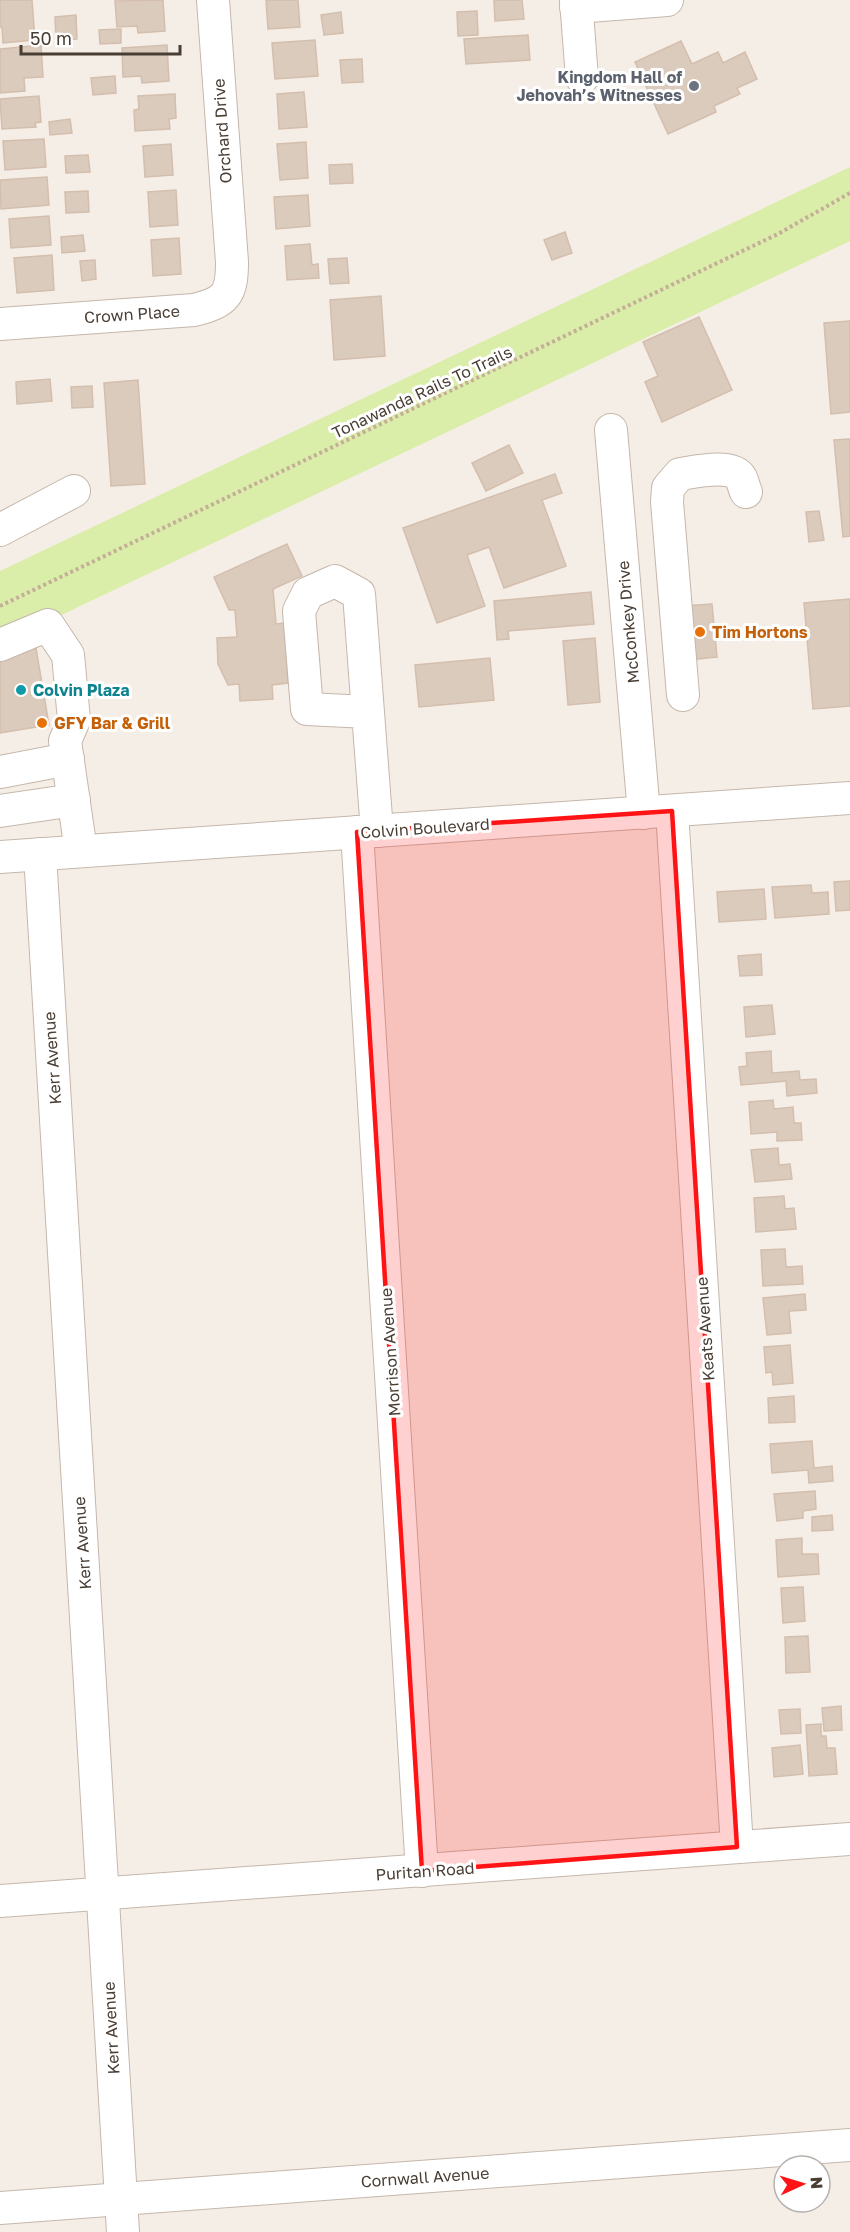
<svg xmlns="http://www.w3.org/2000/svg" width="850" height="2232" font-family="'Golos Text',sans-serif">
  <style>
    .green { fill: #daeeaa }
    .building { fill: #dbcbbd; stroke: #d4bead; stroke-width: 1.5 }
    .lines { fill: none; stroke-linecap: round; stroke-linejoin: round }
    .minor-casing { stroke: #c5b7ab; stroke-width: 34 }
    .path { stroke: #c5ae97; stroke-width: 4; stroke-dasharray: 3 3; stroke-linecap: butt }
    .minor { stroke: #fff; stroke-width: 32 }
    .marked { fill: #ff1315; fill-opacity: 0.2; stroke: #ff1315; stroke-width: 4.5; stroke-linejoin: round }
    .worship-dot { fill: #6b7280; stroke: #fff; stroke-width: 2 }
    .food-dot { fill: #e8710a; stroke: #fff; stroke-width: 2 }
    .culture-dot { fill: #0f9aa8; stroke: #fff; stroke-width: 2 }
    .labels { text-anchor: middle; stroke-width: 6; stroke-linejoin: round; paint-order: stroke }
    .worship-label { font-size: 16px; font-weight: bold; fill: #5b616d; stroke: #fff; text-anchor: end }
    .street-label { font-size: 16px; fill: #493e34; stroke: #fff }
    .food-label { font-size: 16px; font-weight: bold; fill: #c56008; stroke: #fff; text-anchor: start }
    .culture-label { font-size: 16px; font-weight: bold; fill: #0d838f; stroke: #fff; text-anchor: start }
  </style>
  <rect width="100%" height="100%" fill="#f5eee6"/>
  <polygon class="green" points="850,167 850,241 0,644 0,571"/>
  <g class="building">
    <polygon points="0,0 32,0 35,40 3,43 2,27 0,27"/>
    <polygon points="163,0 165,31 138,33 137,26 117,27 115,1"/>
    <polygon points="266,0 298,0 300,27 268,29"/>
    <polygon points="494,0 522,0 524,19 495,21"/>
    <polygon points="477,11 478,35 458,36 457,12"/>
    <polygon points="341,12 343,33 324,35 321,15"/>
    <polygon points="76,15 77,39 56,40 55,17"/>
    <polygon points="121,29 121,43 100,44 99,30"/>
    <polygon points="528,35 530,60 466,64 464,39"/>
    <polygon points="315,40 318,76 275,79 272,43"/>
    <polygon points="681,41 692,64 718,52 723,63 745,52 757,79 737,88 740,94 714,106 716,112 668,134 635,62"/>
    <polygon points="41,45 43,77 24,78 25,91 0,93 0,49"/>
    <polygon points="167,45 169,81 142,83 141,76 123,77 122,48"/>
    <polygon points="362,59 363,82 342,83 340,60"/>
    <polygon points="115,76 116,93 93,95 91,78"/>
    <polygon points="304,92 307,127 279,129 277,94"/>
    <polygon points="175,94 176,118 169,119 170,129 135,131 134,110 139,109 138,96"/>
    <polygon points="39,96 41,122 35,123 36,127 2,129 0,99"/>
    <polygon points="70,119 72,133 50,135 49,122"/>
    <polygon points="44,139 46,167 5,170 3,141"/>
    <polygon points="306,142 308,178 280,180 277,144"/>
    <polygon points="171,144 173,175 145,177 143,146"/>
    <polygon points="88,155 90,172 66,173 65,156"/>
    <polygon points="352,164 353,183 330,184 329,165"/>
    <polygon points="47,177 49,205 1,209 0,180"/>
    <polygon points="176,190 178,225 150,227 148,192"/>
    <polygon points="88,191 89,212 66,213 65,192"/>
    <polygon points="308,195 310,226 276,229 274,197"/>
    <polygon points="49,216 51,245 11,248 9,219"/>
    <polygon points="565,232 572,253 552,260 544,240"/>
    <polygon points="83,235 85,251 62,253 61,237"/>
    <polygon points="179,238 181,274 153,276 151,240"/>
    <polygon points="310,244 312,265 318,264 319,278 287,280 285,246"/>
    <polygon points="52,255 54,290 17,293 14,258"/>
    <polygon points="347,258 349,283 330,284 328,259"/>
    <polygon points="95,260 96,279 82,281 80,261"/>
    <polygon points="381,296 385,356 334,360 330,300"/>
    <polygon points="699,317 732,390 662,422 645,382 658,376 643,342"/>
    <polygon points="850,321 850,412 831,414 824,323"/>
    <polygon points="50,379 52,401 17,404 16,382"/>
    <polygon points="138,380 145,484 111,486 104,383"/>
    <polygon points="92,386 93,407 72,408 71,387"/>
    <polygon points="850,439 850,536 843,537 834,440"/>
    <polygon points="509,445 523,473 486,491 472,463"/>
    <polygon points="555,474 562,493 542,500 566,566 504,588 489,547 467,555 485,606 437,623 403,528"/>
    <polygon points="819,511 824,540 809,542 806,512"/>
    <polygon points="287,544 302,576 273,589 276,624 284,623 288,683 272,685 273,699 240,701 239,684 228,685 218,664 217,638 237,637 235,610 229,610 214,577"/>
    <polygon points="591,592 594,624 508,631 509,639 497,640 494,601"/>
    <polygon points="850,599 850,706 813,709 804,603"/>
    <polygon points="712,604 717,657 688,660 683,606"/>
    <polygon points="595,638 600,702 568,705 563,641"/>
    <polygon points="36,648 49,725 0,733 0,655"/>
    <polygon points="490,658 494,700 419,707 415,665"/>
    <polygon points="850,881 850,910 836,911 834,882"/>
    <polygon points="811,885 812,893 828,892 829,914 775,918 772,887"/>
    <polygon points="764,889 766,919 719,922 717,892"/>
    <polygon points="761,954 762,975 740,976 738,956"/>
    <polygon points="772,1005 775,1034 746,1037 744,1007"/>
    <polygon points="771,1051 772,1073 799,1071 800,1080 816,1079 817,1093 787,1096 786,1081 741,1085 739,1067 747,1066 746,1053"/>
    <polygon points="773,1100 774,1109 793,1107 794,1123 801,1123 802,1140 777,1141 777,1132 751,1134 749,1102"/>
    <polygon points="778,1148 779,1165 790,1164 792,1179 755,1182 751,1150"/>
    <polygon points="784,1196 785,1209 794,1208 796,1229 756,1232 754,1198"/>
    <polygon points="785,1249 786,1267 802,1266 803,1284 763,1286 761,1250"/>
    <polygon points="805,1294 806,1310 789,1311 791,1333 767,1335 763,1298"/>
    <polygon points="790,1345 793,1383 773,1385 772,1372 766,1373 764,1347"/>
    <polygon points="794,1396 795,1422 769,1423 768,1398"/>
    <polygon points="812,1441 814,1468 832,1466 833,1481 809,1483 808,1470 772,1473 770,1444"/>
    <polygon points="815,1491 816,1509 803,1511 803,1518 777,1521 774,1494"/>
    <polygon points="832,1515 833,1530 812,1531 812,1517"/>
    <polygon points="802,1538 802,1554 818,1554 819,1574 778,1577 776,1540"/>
    <polygon points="803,1587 805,1621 783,1623 781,1588"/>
    <polygon points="808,1636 810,1672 786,1673 785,1637"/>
    <polygon points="841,1706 842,1730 824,1731 822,1708"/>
    <polygon points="800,1709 801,1733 781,1734 779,1710"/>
    <polygon points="821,1724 821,1736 826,1736 827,1748 835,1748 837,1774 809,1776 806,1725"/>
    <polygon points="800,1745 803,1774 774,1777 772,1748"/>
  </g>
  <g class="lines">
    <g class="minor-casing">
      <g id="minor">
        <polyline points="576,0 582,78"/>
        <polyline points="576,7 667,0"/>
        <path d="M0,324L194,310C226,302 232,295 232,262L213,0"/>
        <polyline points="611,430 644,813"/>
        <polyline points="0,530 74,491"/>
        <polyline points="0,645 48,625 68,655 74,720 65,741 81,851"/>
        <path d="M683,695L667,502L668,488L680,474C694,472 733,463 741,478C743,482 744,488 746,492"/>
        <path d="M368,712L307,709L299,611L308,593L335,581L359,594C365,673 371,752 377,831"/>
        <polyline points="0,772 68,759"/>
        <polyline points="0,811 74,800"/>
        <polyline points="672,811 737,1847"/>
        <polyline points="357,832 422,1871"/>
        <polyline points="40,854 123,2232"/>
        <polyline points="0,857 850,798"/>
        <polyline points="0,1901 850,1839"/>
        <polyline points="0,2208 850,2145"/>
      </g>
    </g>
    <polyline class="path" points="0,606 778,234 850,193"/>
    <use href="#minor" class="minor"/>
  </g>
  <path class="marked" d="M672,811L737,1847L422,1871L357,832Z"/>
  <circle class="worship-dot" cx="694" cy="86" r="6"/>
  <g class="food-dot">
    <circle cx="700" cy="632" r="6"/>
    <circle cx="42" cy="723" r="6"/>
  </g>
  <circle class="culture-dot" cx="21" cy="690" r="6"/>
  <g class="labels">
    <g class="worship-label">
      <text x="682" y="83">Kingdom Hall of<tspan x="682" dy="18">Jehovah’s Witnesses</tspan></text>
    </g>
    <g class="street-label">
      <text transform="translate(222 131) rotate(-94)" y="6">Orchard Drive</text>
      <text transform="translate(132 314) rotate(-4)" y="6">Crown Place</text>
      <text transform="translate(422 392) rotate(-25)" y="6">Tonawanda Rails To Trails</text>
      <text transform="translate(628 622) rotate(-95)" y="6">McConkey Drive</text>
      <text transform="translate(425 828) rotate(-4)" y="6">Colvin Boulevard</text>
      <text transform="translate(52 1058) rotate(-94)" y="6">Kerr Avenue</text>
      <text transform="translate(705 1329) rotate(-94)" y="6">Keats Avenue</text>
      <text transform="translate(390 1352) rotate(-94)" y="6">Morrison Avenue</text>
      <text transform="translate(82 1543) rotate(-94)" y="6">Kerr Avenue</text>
      <text transform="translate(425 1871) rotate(-4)" y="6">Puritan Road</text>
      <text transform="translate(111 2028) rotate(-93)" y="6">Kerr Avenue</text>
      <text transform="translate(425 2177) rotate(-4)" y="6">Cornwall Avenue</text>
    </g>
    <g class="food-label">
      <text x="712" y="638">Tim Hortons</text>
      <text x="54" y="729">GFY Bar &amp; Grill</text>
    </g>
    <g class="culture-label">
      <text x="33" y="696">Colvin Plaza</text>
    </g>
  </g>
  <g transform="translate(802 2184) rotate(86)"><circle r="28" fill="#ffffff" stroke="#b6b2ae" stroke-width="1.5"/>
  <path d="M0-4.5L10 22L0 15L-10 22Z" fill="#ff1315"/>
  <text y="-9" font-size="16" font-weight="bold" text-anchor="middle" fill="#493e34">N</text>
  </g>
  <path d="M21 45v9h159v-9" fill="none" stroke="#493e34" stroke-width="3"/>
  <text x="30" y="45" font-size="18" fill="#493e34" stroke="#ffffff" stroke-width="4.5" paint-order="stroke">50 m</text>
</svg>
